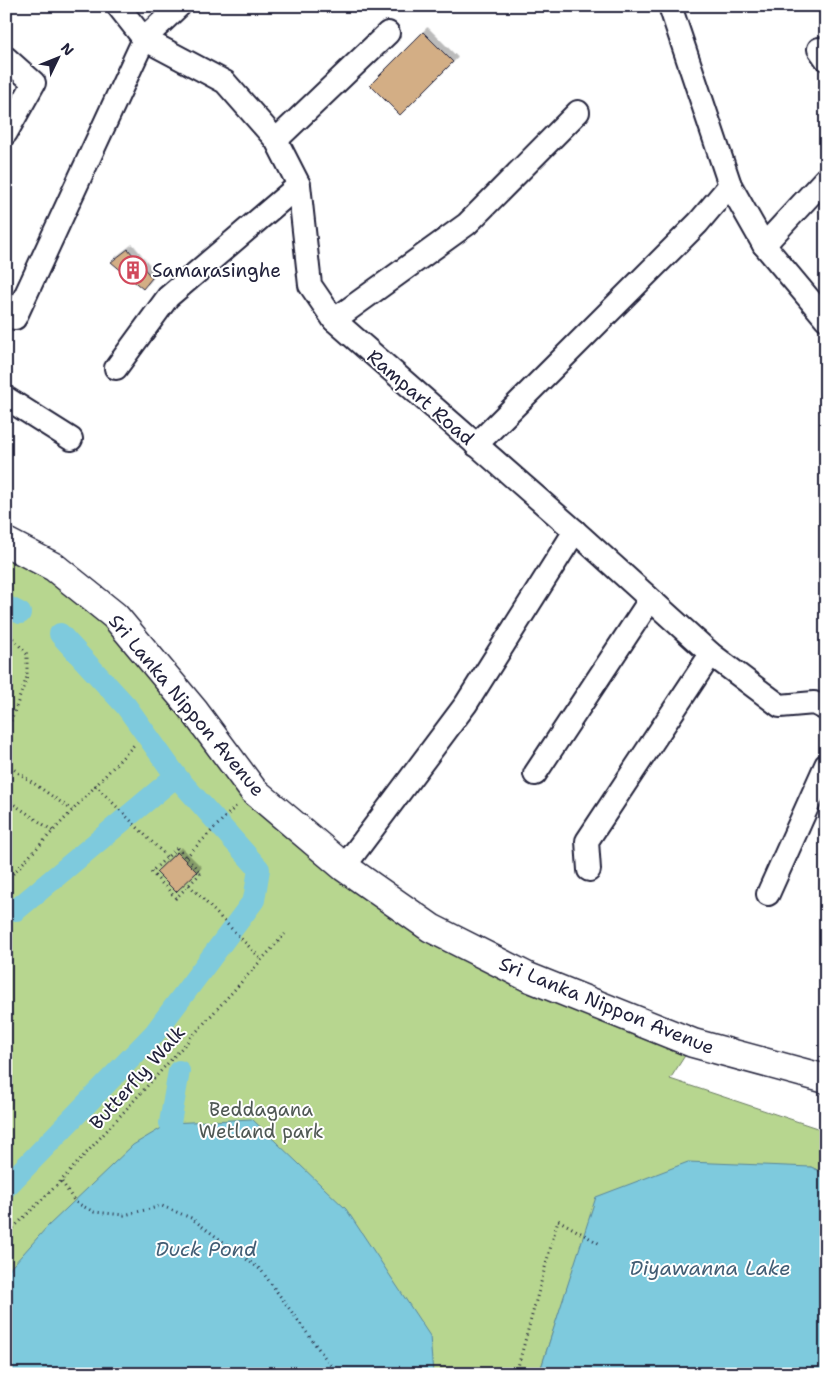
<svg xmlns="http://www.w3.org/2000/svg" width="832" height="1380" font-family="'Shantell Sans',sans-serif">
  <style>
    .green { fill: #b7d68f; stroke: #6c7c65 }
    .water { fill: #7ecadd; stroke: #59879c }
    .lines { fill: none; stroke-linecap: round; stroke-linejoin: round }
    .canal { stroke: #7ecadd; stroke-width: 22 }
    .building { fill: #d3ae85; stroke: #22223b; filter: url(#shadow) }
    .minor-casing { stroke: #22223b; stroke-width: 26 }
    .tertiary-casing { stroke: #22223b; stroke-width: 31 }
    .path { stroke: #22223b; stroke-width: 3; stroke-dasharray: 1 4; stroke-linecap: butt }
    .minor { stroke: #fff; stroke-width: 22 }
    .tertiary { stroke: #fff; stroke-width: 28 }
    .labels { text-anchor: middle; stroke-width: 4; stroke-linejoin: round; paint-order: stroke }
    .poi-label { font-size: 19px; fill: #22223b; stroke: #fff; text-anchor: start }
    .street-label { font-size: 19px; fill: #22223b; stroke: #fff }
    .park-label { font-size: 19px; fill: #4f5854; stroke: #fff }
    .water-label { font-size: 20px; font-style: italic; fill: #425d74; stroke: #fff }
  </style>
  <defs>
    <filter id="shadow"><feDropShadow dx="4.5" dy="-4.5" stdDeviation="0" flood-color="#0004"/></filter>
  </defs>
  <rect width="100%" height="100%" fill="#fff"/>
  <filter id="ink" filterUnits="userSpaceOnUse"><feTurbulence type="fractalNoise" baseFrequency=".02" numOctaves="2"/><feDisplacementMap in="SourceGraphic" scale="10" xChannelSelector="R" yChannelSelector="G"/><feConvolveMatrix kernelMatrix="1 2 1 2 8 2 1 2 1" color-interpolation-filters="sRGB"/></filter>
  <g filter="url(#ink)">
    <polygon class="green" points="6,542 54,567 253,790 431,928 693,1043 670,1079 826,1131 826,1174 811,1167 597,1197 539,1374 6,1374"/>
    <g class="water">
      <polygon points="252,1119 346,1209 430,1336 433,1374 6,1374 6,1273 47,1227 133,1145 170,1123"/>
      <polygon points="688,1162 811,1167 826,1174 826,1374 539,1374 596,1197"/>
    </g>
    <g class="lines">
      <g class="canal">
        <polyline points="6,606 20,613"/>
        <polyline points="6,907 16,910 176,776 126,706 60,634"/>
        <polyline points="170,1123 179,1071"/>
        <polyline points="6,1187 154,1034 254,900 259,869 176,776"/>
      </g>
    </g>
    <g class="building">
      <polygon points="779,6 818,6 783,14"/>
      <polygon points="423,32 453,62 400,115 370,85"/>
      <polygon points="128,249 152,278 143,289 111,262"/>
      <polygon points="177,852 197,872 176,892 156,872"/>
    </g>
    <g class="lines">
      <g class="minor-casing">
        <g id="minor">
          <polyline points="118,6 144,39 225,82 276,140 299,185 310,285 334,320 575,531 711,654 780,706 814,703 826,709"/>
          <polyline points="670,6 730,185 764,245 826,319"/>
          <polyline points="819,49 826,59"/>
          <polyline points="6,58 34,83 6,133"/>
          <polyline points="276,140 388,33"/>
          <polyline points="764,245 826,178"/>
          <polyline points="15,318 144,39 179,6"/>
          <polyline points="334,320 467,224 578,112"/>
          <polyline points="116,368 168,297 299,185"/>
          <polyline points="6,398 71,439"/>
          <polyline points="476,445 698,223 730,185"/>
          <polyline points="535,774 650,600"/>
          <polyline points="344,867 466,704 575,531"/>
          <polyline points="589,870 587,841 711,654"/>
          <polyline points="768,894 826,765"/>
        </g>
      </g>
      <g class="tertiary-casing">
        <polyline id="tertiary" points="6,542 54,567 115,616 195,712 253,790 344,867 431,928 528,977 693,1043 826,1079"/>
      </g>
      <g class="path">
        <polyline points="6,631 27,654 27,677 8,729 6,754"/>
        <polyline points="6,764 72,810"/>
        <polyline points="95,785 167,857"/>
        <polyline points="6,799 53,831"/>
        <polygon points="177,848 201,873 176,898 151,872"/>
        <polyline points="186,857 236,806"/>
        <polyline points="6,881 135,744"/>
        <polyline points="189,885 262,960"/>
        <polyline points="62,1182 75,1202 94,1212 124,1215 162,1206 191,1218 261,1270 337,1374"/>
        <polyline points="6,1235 61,1181 285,934"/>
        <polyline points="516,1374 558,1220 600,1244"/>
      </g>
      <use href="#minor" class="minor"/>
      <use href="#tertiary" class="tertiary"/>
    </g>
  </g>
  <defs>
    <g id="building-ring" transform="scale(1.4375)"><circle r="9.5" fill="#fff" stroke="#d1495b" stroke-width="1.5"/><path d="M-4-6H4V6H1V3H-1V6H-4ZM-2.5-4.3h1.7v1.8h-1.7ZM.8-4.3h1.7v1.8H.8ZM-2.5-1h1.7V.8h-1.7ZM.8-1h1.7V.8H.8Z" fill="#d1495b"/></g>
  </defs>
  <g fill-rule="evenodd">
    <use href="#building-ring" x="133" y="270"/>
  </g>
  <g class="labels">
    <g class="poi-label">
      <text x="152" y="277">Samarasinghe</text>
    </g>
    <g class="street-label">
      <text transform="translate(421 397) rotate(41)" y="7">Rampart Road</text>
      <text transform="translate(187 705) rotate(50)" y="7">Sri Lanka Nippon Avenue</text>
      <text transform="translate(607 1005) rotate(22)" y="7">Sri Lanka Nippon Avenue</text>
      <text transform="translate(137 1077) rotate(-48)" y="7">Butterfly Walk</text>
    </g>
    <g class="park-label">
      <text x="261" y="1116">Beddagana<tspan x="261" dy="22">Wetland park</tspan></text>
    </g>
    <g class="water-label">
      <text x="206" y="1256">Duck Pond</text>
      <text x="710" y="1275">Diyawanna Lake</text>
    </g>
  </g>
  <rect width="832" height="1380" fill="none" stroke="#fff" stroke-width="25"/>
  <rect x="12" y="12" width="807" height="1355" fill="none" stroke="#22223b" stroke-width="2" filter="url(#ink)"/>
  <g transform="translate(58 58) rotate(47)" stroke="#ffffff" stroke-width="4" paint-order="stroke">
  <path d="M0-4L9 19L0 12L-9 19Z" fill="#22223b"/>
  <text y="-8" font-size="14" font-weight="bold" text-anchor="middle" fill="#22223b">N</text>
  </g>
</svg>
